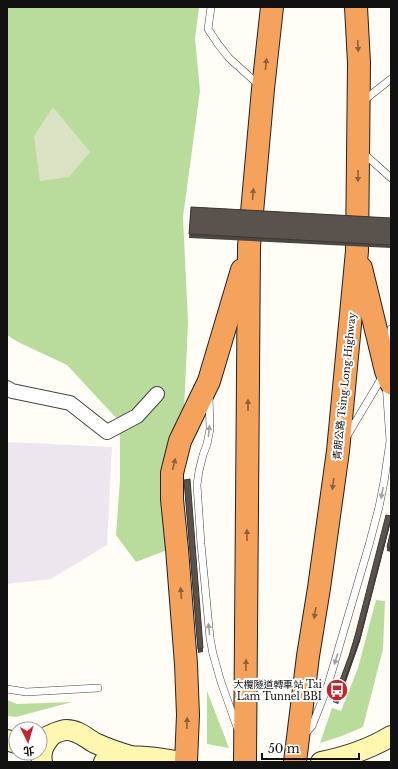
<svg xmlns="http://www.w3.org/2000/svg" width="398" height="769" font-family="'Libre Baskerville','Noto Sans TC',serif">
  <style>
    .industrial { fill: #eee6ef }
    .forest { fill: #b9dc9c }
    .cemetery { fill: #d9e3c4 }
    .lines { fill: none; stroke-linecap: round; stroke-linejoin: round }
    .service-casing { stroke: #444; stroke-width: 8 }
    .minor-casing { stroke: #444; stroke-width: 16 }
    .secondary-casing { stroke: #333; stroke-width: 22 }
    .motorway-casing { stroke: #222; stroke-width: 24 }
    .service { stroke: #fff; stroke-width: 7 }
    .minor { stroke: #fff; stroke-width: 14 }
    .secondary { stroke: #fff6b0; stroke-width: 20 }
    .motorway { stroke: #f5a25d; stroke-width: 22 }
    .wall { fill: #4d4742 }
    .shaded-wall { fill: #3f3936 }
    .building { fill: #5a524d; stroke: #3f3936 }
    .oneway { fill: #8e613b }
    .oneway2 { fill: #a0a0a0 }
    .labels { text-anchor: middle; stroke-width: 4; stroke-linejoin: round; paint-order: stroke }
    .street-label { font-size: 10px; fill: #111; stroke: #fff }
    .poi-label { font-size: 10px; fill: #111; stroke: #fff; text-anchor: end }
  </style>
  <rect width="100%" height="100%" fill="#fffdf5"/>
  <polygon class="industrial" points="7,442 112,447 107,545 51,579 7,584"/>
  <g class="forest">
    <polygon points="7,7 199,7 195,38 200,91 183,217 188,322 184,411 167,550 136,562 116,535 120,480 120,422 67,365 18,342 7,335"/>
    <polygon points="376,600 385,601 383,649 363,727 342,736 320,743 332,708 341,711 358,668"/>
    <polygon points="207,691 229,748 207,744"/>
    <polygon points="7,700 17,704 72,702 16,717 7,716"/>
  </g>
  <polygon class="cemetery" points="53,107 90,152 69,177 40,181 34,136"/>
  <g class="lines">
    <g class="service-casing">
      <g id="service">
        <polyline points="211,7 208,29 218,44 229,58 260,86"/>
        <polyline points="363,101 391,79"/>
        <polyline points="362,152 391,178"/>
        <polyline points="389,349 391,329"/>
        <polyline points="209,396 210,429 207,444 203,455 199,471 197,485 201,544 210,638 213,654 221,682 237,727"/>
        <polyline points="347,436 384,374"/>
        <polyline points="7,689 26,692 98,688"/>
        <polyline points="304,735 312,726 327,688 369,545 379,507 384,482 390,441 386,383"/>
      </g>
    </g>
    <g class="minor-casing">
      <polyline id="minor" points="7,388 12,391 70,403 107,432 137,416 157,394"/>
    </g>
    <g class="secondary-casing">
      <g id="secondary">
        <path d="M40,739C50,737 57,730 67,730C78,730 86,738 95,743C108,749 120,753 134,757"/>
        <polyline points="7,740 16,743"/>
        <path d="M42,762C40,751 44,744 51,736"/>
        <path d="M104,762C128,752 157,758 182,762"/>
        <path d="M321,762C345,757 370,749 391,736"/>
      </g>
    </g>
    <g class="motorway-casing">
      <g id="motorway">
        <polyline points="361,268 386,371 391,383"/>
        <polyline points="186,762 188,715 186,664 177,549 172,499 172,473 180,441 209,381 242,270"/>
        <polyline points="245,762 249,246 263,89 272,7"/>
        <polyline points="295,762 308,656 319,588 338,451 357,251 359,63 356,7"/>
      </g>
    </g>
    <use href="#service" class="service"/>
    <use href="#minor" class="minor"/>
    <use href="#secondary" class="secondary"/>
    <use href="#motorway" class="motorway"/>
  </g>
  <g class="wall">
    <polygon points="191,207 391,218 391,248 189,238"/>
    <polygon points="184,480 203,648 203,652 198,653"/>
    <polygon points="391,516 391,521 360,641 338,704 333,702 333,699 349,656"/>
    <polygon points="391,530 391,552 387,551 387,547"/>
  </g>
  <polygon class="shaded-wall" points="391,517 391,521 360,641 338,704 338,700"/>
  <g class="building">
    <polygon points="191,207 391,218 391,245 189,234"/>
    <polygon points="190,479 203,648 198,649 184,480"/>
    <polygon points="386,515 391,516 391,517 360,637 338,700 333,699 349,656 355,636"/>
    <polygon points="391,530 391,548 387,547"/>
  </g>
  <defs><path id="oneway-solid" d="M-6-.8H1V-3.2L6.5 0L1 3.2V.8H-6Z"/></defs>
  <g class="oneway">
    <use href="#oneway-solid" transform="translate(358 46) rotate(87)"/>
    <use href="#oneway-solid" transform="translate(266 64) rotate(-84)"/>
    <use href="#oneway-solid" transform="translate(358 176) rotate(91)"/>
    <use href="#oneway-solid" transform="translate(253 194) rotate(-85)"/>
    <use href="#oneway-solid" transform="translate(248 405) rotate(-90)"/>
    <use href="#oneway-solid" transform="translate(174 464) rotate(-76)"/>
    <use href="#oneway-solid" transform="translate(333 484) rotate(98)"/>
    <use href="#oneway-solid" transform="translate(247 535) rotate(-90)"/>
    <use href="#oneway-solid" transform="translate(181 593) rotate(-94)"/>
    <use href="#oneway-solid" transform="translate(315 613) rotate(99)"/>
    <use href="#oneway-solid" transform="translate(246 665) rotate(-89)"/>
    <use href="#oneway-solid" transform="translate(187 723) rotate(-88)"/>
  </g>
  <g class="oneway2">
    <use href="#oneway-solid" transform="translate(209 431) rotate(-84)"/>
    <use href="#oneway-solid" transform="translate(382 493) rotate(101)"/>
    <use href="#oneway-solid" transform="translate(209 629) rotate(-96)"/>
    <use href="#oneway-solid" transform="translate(336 659) rotate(107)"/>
  </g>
  <defs>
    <g id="bus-disc" transform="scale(1.15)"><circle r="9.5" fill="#c4262e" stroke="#fff"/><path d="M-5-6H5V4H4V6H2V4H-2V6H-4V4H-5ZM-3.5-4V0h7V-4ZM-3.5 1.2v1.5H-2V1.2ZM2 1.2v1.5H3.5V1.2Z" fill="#fff"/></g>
  </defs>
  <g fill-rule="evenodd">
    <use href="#bus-disc" x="337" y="690"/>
  </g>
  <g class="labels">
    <g class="street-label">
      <text transform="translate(344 386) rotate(-84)" y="4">青朗公路 Tsing Long Highway</text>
    </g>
    <g class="poi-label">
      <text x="322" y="688">大欖隧道轉車站 Tai<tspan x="322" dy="12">Lam Tunnel BBI</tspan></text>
    </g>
  </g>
  <rect width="398" height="769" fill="none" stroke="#111111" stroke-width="16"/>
  <g transform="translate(28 741) rotate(175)"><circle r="19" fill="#ffffff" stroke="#a0a0a0"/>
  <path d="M0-3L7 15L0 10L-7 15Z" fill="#c4262e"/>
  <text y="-6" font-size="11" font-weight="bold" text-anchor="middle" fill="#111111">北</text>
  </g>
  <path d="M262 753v6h97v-6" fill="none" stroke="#111111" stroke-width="2"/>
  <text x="268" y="753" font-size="12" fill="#111111" stroke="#ffffff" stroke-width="3" paint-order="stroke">50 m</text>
</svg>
